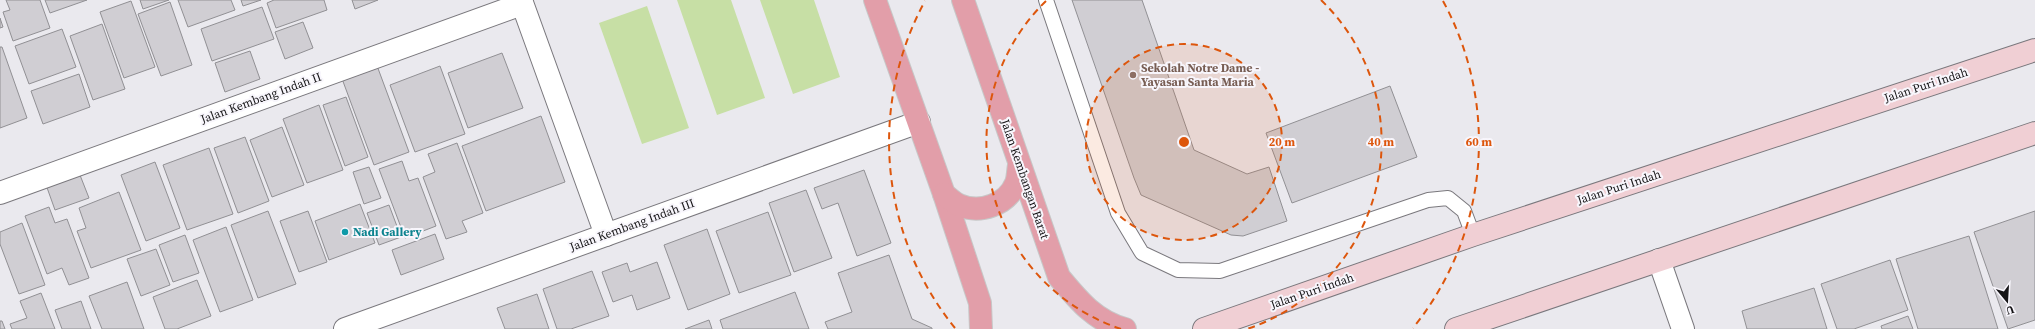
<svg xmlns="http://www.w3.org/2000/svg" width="2035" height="329" font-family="'Source Serif 4',serif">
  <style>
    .green { fill: #c7dfa5 }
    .building { fill: #d0ced3; stroke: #919094 }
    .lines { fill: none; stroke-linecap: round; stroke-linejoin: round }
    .service-casing { stroke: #7a787d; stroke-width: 16 }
    .minor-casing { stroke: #7a787d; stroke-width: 24 }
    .secondary-casing { stroke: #7a787d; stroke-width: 24 }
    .primary-casing { stroke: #c7c7c7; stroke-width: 24 }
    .service { stroke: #fff; stroke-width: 14 }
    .minor { stroke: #fff; stroke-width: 22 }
    .secondary { stroke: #f0cfd4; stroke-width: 22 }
    .primary { stroke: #e29ea9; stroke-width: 22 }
    .ring { fill: none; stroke: #dd560c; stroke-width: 2; stroke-dasharray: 7 5 }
    .education-dot { fill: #8d6e63; stroke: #f8f6fc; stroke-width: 1.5 }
    .culture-dot { fill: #0f9aa8; stroke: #f8f6fc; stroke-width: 1.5 }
    .labels { text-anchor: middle; stroke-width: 4; stroke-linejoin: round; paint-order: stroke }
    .education-label { font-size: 12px; font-weight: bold; fill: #785e54; stroke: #f8f6fc; text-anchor: start }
    .street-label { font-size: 12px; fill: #151416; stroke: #f8f6fc }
    .culture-label { font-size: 12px; font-weight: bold; fill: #0d838f; stroke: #f8f6fc; text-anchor: start }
    .centre { fill: #dd560c; stroke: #f8f6fc; stroke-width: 2 }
    .ring-label { font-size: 12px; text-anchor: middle; font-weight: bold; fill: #dd560c; stroke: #f8f6fc; stroke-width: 4; stroke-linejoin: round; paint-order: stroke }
  </style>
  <rect width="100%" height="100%" fill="#eae9ee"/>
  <g class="green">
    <polygon points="677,0 731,0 765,98 717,115"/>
    <polygon points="760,0 814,0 840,77 793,94"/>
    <polygon points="647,6 689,128 642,144 599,23"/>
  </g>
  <g class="building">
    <polygon points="6,0 40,0 50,28 13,41 3,12 10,10"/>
    <polygon points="45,0 87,0 50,13"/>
    <polygon points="140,0 169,0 143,9"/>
    <polygon points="178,0 231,0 235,10 188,27"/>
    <polygon points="241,0 261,0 243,6"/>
    <polygon points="274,0 324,0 327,10 276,28 267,3"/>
    <polygon points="352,0 378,0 355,9"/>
    <polygon points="1072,0 1142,0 1194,150 1247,174 1269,167 1287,221 1243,236 1231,235 1141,195 1134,178"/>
    <polygon points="131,1 155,67 124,78 100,12"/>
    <polygon points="170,2 192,65 161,76 138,14"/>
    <polygon points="262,7 274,39 212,61 201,29"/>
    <polygon points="0,18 3,27 0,28"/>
    <polygon points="303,22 313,48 285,59 275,32"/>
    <polygon points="102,24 125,89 93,100 70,36"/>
    <polygon points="62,29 76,67 29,84 15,46"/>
    <polygon points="0,47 2,47 27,118 0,128"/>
    <polygon points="250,51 260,79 225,92 215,63"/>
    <polygon points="502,53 523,108 468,128 448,73"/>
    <polygon points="376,63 409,152 374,165 341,76"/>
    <polygon points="440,66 465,134 415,152 390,85"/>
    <polygon points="79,74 90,107 43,124 31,91"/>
    <polygon points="1390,86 1417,157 1292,203 1266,133"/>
    <polygon points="346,97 368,157 345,166 323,105"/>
    <polygon points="319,105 343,170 307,183 283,119"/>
    <polygon points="541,116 565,182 486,211 462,146"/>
    <polygon points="282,127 304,185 272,197 250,140"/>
    <polygon points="245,137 269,201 238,213 214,148"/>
    <polygon points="457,143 483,213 462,221 467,232 446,239 423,177 435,172 428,154"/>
    <polygon points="209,148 233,214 187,230 163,165"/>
    <polygon points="402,161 409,181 418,178 436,226 405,238 379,169"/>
    <polygon points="155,162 180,228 146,241 121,175"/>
    <polygon points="369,167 381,198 364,204 353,172"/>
    <polygon points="78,170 89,198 55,210 45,182"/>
    <polygon points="864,170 891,243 857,256 838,203 822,209 814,188"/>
    <polygon points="806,190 832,258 794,272 769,203"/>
    <polygon points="119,192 141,250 91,268 77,231 86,228 79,208"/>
    <polygon points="360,204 375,243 329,260 315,221"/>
    <polygon points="389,205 401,237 379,245 367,213"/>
    <polygon points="49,207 55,223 67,219 89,278 69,285 62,268 47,274 25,216"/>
    <polygon points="268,211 296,284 258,298 231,225"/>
    <polygon points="308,211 327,262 299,272 280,221"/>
    <polygon points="2035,211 2035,320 2008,329 1974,232"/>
    <polygon points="768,212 791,275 739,293 716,231"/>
    <polygon points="22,223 45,285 19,294 0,244 0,232"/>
    <polygon points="226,227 253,300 220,312 193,240"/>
    <polygon points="707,229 730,294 688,310 664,245"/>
    <polygon points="435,234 444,259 401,275 392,250"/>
    <polygon points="185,235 199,273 173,282 159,245"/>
    <polygon points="1969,236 1998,329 1918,329 1896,259"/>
    <polygon points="156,249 170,285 141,296 127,259"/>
    <polygon points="889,255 912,319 932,328 932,329 828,329 825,322 852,312 838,273"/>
    <polygon points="1890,260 1908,310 1854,329 1837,329 1821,284"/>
    <polygon points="657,262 670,298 637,310 632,295 613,302 602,272 627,263 630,272"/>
    <polygon points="592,271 609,316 571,329 557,329 543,289"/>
    <polygon points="197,280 211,316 177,329 165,329 153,297"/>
    <polygon points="127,282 144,329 102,329 89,296"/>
    <polygon points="1814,288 1827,329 1747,329 1742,311"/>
    <polygon points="795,292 809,329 723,329 720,320"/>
    <polygon points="41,293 55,329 12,329 10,324 27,318 20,301"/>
    <polygon points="537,294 549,329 505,329 497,308"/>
    <polygon points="81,301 91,329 62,329 55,310"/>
    <polygon points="1908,316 1913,329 1882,329 1881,326"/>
    <polygon points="709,320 712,329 685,329"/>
    <polygon points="0,321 2,321 5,329 0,329"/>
  </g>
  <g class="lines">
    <g class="service-casing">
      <polyline id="service" points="1046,0 1118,213 1142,253 1178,270 1220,271 1428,200 1448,198 1464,211 1473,235"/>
    </g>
    <g class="minor-casing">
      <g id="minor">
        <polyline points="521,0 606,235"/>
        <polyline points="0,193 522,4"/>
        <polyline points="1659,260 1683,329"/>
        <polyline points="345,329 919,122"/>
      </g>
    </g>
    <g class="secondary-casing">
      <g id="secondary">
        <polyline points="1204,329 1473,235 2035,50"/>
        <polyline points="1456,329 2035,133"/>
      </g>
    </g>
    <g class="primary-casing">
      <g id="primary">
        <polyline points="875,0 944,194 980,303 981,329"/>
        <path d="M963,0L1059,277C1078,300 1095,321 1125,329"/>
        <path d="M944,194C949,198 954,203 959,205C980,214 1007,205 1016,183C1018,178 1018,170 1019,165"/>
      </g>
    </g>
    <use href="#service" class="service"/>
    <use href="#minor" class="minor"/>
    <use href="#secondary" class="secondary"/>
    <use href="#primary" class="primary"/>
  </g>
  <circle cx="1184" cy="142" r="98" fill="#dd560c" fill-opacity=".12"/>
  <g class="ring">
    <circle cx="1184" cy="142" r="98"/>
    <path d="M1121 329A197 197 0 0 1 1047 0M1321 0A197 197 0 0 1 1247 329"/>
    <path d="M955 328A295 295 0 0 1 925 1M1443 1A295 295 0 0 1 1413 328"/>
  </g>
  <circle class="education-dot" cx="1133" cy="75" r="4"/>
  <circle class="culture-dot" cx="345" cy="232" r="4"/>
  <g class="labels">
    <g class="education-label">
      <text x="1141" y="72">Sekolah Notre Dame -<tspan x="1141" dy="14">Yayasan Santa Maria</tspan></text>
    </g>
    <g class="street-label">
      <text transform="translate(1926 85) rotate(-18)" y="4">Jalan Puri Indah</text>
      <text transform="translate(261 98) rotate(-20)" y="4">Jalan Kembang Indah II</text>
      <text transform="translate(1025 179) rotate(71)" y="4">Jalan Kembangan Barat</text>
      <text transform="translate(1619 187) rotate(-18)" y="4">Jalan Puri Indah</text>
      <text transform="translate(632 225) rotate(-20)" y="4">Jalan Kembang Indah III</text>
      <text transform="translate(1312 291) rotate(-19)" y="4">Jalan Puri Indah</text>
    </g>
    <g class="culture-label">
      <text x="353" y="236">Nadi Gallery</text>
    </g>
  </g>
  <circle cx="1184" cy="142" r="6" class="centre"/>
  <g class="ring-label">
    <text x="1282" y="146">20 m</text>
    <text x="1381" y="146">40 m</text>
    <text x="1479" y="146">60 m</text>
  </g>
  <g transform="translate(2007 301) rotate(162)" stroke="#f8f6fc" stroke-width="3" paint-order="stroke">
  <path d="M0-3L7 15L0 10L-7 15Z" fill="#151416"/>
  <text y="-6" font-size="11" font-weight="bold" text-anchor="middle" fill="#151416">U</text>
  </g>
</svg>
